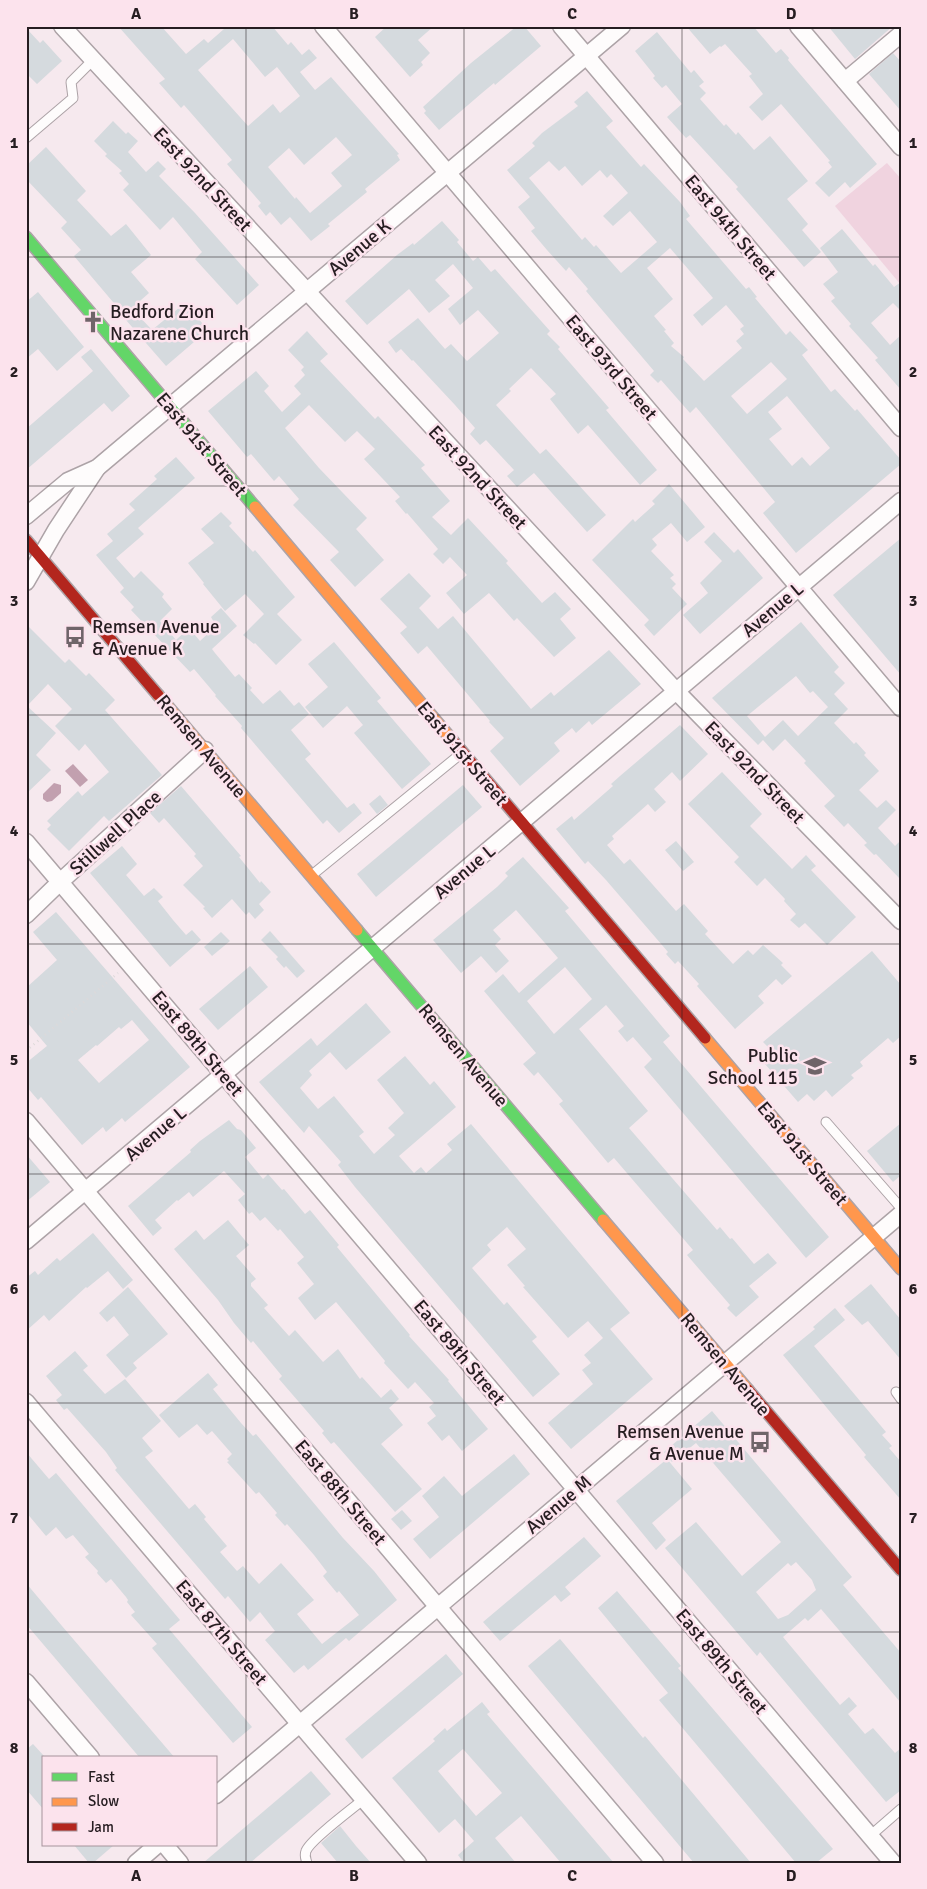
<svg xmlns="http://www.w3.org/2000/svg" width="927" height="1889" font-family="Signika,sans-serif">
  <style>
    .green { fill: #f0d3df }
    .water { fill: #c2a0af }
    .building { fill: #d5dade; fill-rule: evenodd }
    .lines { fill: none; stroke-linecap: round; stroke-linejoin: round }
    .lane-casing { stroke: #ada3a7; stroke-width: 11 }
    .street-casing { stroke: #ada3a7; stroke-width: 19 }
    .fast-casing { stroke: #ada3a7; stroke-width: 14 }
    .slow-casing { stroke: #ada3a7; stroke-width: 14 }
    .jam-casing { stroke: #ada3a7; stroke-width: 14 }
    .path { stroke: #ddd9da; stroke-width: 2.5; stroke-dasharray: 1 4; stroke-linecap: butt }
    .lane { stroke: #fefcfc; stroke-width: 9 }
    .street { stroke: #fefcfc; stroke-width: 16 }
    .fast { stroke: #63d668; stroke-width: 11 }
    .slow { stroke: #ff974d; stroke-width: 11 }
    .jam { stroke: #b3261e; stroke-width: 11 }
    .grid { fill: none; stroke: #261d21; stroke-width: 1; stroke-opacity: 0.55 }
    .labels { text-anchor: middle; stroke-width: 5; stroke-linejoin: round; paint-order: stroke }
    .street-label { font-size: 19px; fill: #261d21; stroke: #fce3ed }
    .poi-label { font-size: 19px; fill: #261d21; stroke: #fce3ed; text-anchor: start }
    .neatline { fill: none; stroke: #261d21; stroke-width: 2 }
    .grid-label { font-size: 16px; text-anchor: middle; font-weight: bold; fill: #261d21 }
  </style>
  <rect width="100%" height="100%" fill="#f6e9ee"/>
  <polygon class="green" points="887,163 901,179 901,285 835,206"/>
  <g class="water">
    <polygon points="73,764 88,780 80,787 65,771"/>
    <polygon points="54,783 61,785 61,793 52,801 47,802 43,799 43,794"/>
  </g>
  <g class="building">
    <path d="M118,26H161L186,54L204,39L208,43L224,29L222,26H272L288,45L291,42L302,55L309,49L317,58L300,72L315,90L331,77L399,154L397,155L400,160L365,189L367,192L328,224L330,226L311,241L290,217L281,225L270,212L266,216L258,206L261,203L227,164L232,160L184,105L181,108L159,83L165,79ZM233,39L265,77L277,67L300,96L280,113L273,104L248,126L198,70ZM336,137L352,155L331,173L342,186L310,213L296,197L295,199L268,167L289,148L304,165Z"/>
    <polygon points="387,26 434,26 418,40 430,53 421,62 423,65 410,77 375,37"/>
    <polygon points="517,26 524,26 541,46 495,85 494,83 482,93 439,130 424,113 426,111 423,107 471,63"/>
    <polygon points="686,26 753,26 776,53 781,49 789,58 788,60 877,164 850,188 845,182 829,197 815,183 832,167 828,162 830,161 781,104 762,121 749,107 763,94 749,76 752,74 725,44 721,47 720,46 710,54"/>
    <polygon points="828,26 893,26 855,59"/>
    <polygon points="26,28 40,43 43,40 62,61 37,84 26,73"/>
    <polygon points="657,32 691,73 694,70 704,82 699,86 706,93 700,99 724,126 726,124 736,135 738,132 754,150 770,136 808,181 787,199 808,224 802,230 821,252 804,267 736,189 738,187 690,135 686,138 667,117 682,104 666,85 662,88 653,78 655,76 635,51"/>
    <polygon points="893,53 901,62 901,111 869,74"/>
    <path d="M587,91L613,121L606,127L641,167L644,164L680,202L690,216L686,219L746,289L749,287L757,297L755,298L786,335L790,331L808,350L802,355L831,392L835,389L855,411L857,409L901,460V464L796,553L763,513L775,502L696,407L690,413L661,380L658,383L650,375L654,371L586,291L588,289L569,267L566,271L547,250L531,231L535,228L518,207L530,197L507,170L535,146L532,143L542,133L578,106L574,102ZM549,161L559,171L565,166L582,186L600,170L607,178L611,174L628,193L603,216L613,226L630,211L657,242L621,273L596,245L594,247L585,237L582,240L529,178ZM670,248L713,298L693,315L702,326L726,305L744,326L740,329L744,334L736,341L742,348L704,381L683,359L684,357L671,346L674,343L664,331L666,330L654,316L673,299L647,268ZM771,362L787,379L747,414L731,396ZM787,396L830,448L810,466L802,457L792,466L769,439L782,429L768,412Z"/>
    <polygon points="113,121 126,134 128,132 138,141 128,152 146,172 158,161 166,169 159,176 195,213 259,285 237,305 195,259 202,252 173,217 160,230 123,190 129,184 119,173 122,171 105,156 107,154 94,141"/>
    <polygon points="46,147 86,191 77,200 111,236 126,224 151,255 131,272 149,293 124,315 74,256 81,250 61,228 67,222 26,179 26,166"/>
    <polygon points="442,221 459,240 457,242 473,261 478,257 491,272 495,269 550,331 547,334 560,347 558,349 609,408 606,410 657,470 640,485 588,425 578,434 550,399 556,394 531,368 509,389 511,391 496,405 540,454 546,449 606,515 587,532 534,473 517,487 507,476 514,470 486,440 480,445 470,434 475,428 455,405 413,360 412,361 401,349 396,353 388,342 418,318 445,349 451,344 467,361 499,333 478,310 460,325 448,309 473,288 453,264 435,280 450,296 429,313 409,289 367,325 345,301 397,255 413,243 414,245"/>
    <polygon points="842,229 873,266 875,264 894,287 901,282 901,311 893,303 871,323 890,345 901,335 901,390 875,360 878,358 849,326 851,324 831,301 835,298 823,284 838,272 820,248"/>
    <polygon points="38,292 84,347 57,371 38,349 26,359 26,302"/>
    <polygon points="185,303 208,330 166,366 126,320 135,312 152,330"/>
    <polygon points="307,331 328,354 320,361 375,419 378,416 425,465 421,468 450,501 432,517 451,535 468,518 508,561 506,563 542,603 555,592 571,609 560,619 576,638 554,657 517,618 514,621 489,593 464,614 446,593 467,575 450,557 443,564 433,554 438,549 407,513 406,514 395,501 400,497 364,459 375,449 357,431 345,442 309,405 285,428 319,468 367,518 356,529 384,560 355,587 330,560 339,552 293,505 299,499 279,476 274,481 251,454 247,457 208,411 256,371 269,386 264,391 282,412 301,394 294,386 305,375 301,370 304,367 288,350"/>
    <polygon points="91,349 130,396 112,412 104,403 26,470 26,429 93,371 81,357"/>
    <polygon points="176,457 195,478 138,528 144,534 116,558 134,578 141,571 164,594 162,597 172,609 160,621 176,640 189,628 200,641 216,626 211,617 221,608 237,626 212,649 215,653 235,677 239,674 252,688 250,690 263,704 280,690 294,706 299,702 309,714 291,730 311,754 305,759 347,808 354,803 362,813 339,833 327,820 323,824 241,728 242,726 215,696 216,695 194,669 190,672 131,610 134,607 120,592 124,588 96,555 113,541 107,534 135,510 129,504 157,479 154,476"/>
    <polygon points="669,484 705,527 687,542 671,523 652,539 657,545 651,551 674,575 670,578 676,584 672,588 687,604 654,636 644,625 649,620 592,560 633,519 635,522 655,504 652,501"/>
    <polygon points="221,512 232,523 229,526 253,552 255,550 295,597 277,614 302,640 276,665 255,643 254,644 243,635 264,614 245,594 225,611 203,584 204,583 188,563 214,543 201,529"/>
    <polygon points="714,532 734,553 738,549 763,578 700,634 683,615 708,593 700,583 722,561 704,542"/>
    <polygon points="901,538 901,675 833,595"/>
    <polygon points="409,573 431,596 419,608 438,629 453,616 531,709 551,692 554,696 609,650 641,684 592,725 589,721 576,733 572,728 554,743 560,751 520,786 490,751 504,738 489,722 490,721 427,646 418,654 400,633 407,627 380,599"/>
    <path d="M801,622L839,667L834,672L845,683L834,694L848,709L834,723L854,744L856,742L866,753L864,755L879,771L859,790L877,808L886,800L896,810L878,828L895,846L901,840V880L876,854L874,855L864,845L867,843L848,823L844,827L824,806L835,796L804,763L806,761L785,739L773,751L763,740L758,745L712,698ZM796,676L810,693L813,691L828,707L798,736L783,720L765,737L747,716Z"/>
    <polygon points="26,624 65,663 69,659 86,676 89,673 115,700 105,710 162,775 109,821 104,816 69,851 47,829 51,825 47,821 78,791 82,796 109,772 85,744 79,751 55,726 72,709 48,684 27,706 56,733 36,755 51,770 26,794"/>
    <polygon points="334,642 381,698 377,701 431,764 402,789 354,733 363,725 347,706 323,728 305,707 328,687 308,664"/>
    <polygon points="680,725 708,754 680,781 672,772 654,789 666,802 655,812 648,804 612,836 614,839 607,845 624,864 630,859 676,911 684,904 708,931 705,934 733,964 748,950 753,955 763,945 783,963 781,965 792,976 782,985 776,979 758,996 764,1003 735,1029 697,986 699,984 678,961 675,964 666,954 668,952 606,880 588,861 585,864 556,829 572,816 574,820 613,786 611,784 620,776"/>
    <polygon points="722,772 762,814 750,826 792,869 806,855 816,866 811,870 856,917 827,945 805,923 799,928 790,920 796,914 784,901 785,899 765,878 757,886 734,862 739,857 688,804"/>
    <polygon points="463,785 482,807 376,897 357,874"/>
    <polygon points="181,786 241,856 239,857 260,883 261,881 271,892 259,904 264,910 255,919 249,912 246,915 232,899 212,918 203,908 205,907 183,885 203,866 194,856 196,854 164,818 159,823 150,813"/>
    <polygon points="380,795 388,805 377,814 369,804"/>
    <polygon points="676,841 694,862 683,871 665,850"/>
    <polygon points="122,846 137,864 126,875 144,896 154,888 163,897 158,901 173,920 186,935 192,930 201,940 170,967 90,873"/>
    <path d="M523,857L569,908L565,911L670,1036L663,1042L829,1237L806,1258L644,1067L652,1059L633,1037L627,1042L618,1031L624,1026L606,1005L579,1029L648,1111L629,1128L717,1230L720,1227L730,1239L732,1238L754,1264L768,1253L777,1263L749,1286L759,1297L736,1317L727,1308L730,1305L687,1255L693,1250L614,1158L608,1163L559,1104L563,1101L538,1072L534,1076L523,1064L536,1053L484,991L503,974L519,993L558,958L516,910L493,930L501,939L495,945L509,961L496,973L481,956L461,973L433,940L497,887L508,876L505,873ZM565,967L592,999L554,1034L527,1001Z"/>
    <path d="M56,912L190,1067L125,1122L122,1118L106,1132L103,1127L82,1145L41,1097L38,1100L26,1086V1063L47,1046L26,1021V988L57,960L33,932ZM132,1020L149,1040L99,1083L78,1060L96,1045L97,1046L119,1027L121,1029Z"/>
    <polygon points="270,931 305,971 297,978 286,966 284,968 276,959 278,957 261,940"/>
    <polygon points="221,932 230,941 212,956 204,947"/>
    <polygon points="872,951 901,985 901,1036 893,1043 888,1038 860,1062 863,1066 851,1075 854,1078 832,1097 826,1090 814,1101 807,1094 798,1102 759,1057 769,1048 763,1042"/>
    <polygon points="250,966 268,987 218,1030 199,1009"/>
    <polygon points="366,1003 391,1032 346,1070 330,1052 309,1071 312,1075 300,1088 318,1109 334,1096 364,1132 359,1136 374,1154 395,1135 388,1128 404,1113 377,1080 405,1056 430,1085 434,1081 456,1107 399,1156 414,1173 421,1167 426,1173 452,1150 447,1144 471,1124 630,1313 610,1329 653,1379 571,1449 548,1423 593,1384 582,1370 591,1363 584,1355 603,1338 588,1321 568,1338 523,1287 525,1286 507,1265 526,1249 507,1227 487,1245 491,1250 472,1268 504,1305 507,1302 537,1337 532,1341 560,1374 533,1397 355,1187 338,1165 341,1162 326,1145 309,1126 304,1133 259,1082 311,1038 317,1046"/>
    <polygon points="229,1120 237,1129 241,1130 256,1148 245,1157 263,1179 268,1174 282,1190 284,1189 305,1214 310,1210 339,1245 337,1247 410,1335 409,1336 449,1380 448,1381 488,1429 462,1451 449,1435 442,1441 427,1423 436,1416 429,1407 434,1403 415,1382 408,1389 384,1363 385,1361 336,1302 315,1320 298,1298 314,1284 297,1263 304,1257 280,1229 278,1231 267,1219 265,1217 260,1221 252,1212 249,1214 238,1200 245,1194 224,1171 193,1197 189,1192 178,1201 177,1200 155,1220 162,1228 153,1236 128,1206 191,1152 190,1150 200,1141"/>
    <polygon points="901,1123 901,1175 893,1182 867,1151"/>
    <polygon points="26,1154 50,1182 26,1202"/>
    <polygon points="228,1220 249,1245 236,1256 256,1279 251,1283 251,1286 268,1305 264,1308 289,1336 295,1330 323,1362 338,1349 360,1379 362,1377 381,1398 391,1389 399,1399 389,1408 403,1425 381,1444 422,1489 395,1512 334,1442 331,1444 322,1433 324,1431 279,1379 282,1376 253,1341 251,1343 234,1323 218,1300 174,1249 196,1230 204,1240"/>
    <polygon points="93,1233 133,1280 123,1289 108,1271 87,1288 86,1287 49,1321 44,1315 26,1331 26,1278 35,1271 38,1275 57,1258 60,1261"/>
    <polygon points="871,1284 901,1320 901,1360 868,1321 862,1325 844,1306"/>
    <polygon points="128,1287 168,1334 133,1363 137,1368 126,1378 106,1355 129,1335 114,1316 107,1322 99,1313"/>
    <polygon points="835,1308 845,1320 814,1346 886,1432 882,1435 892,1446 889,1448 901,1462 901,1500 864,1457 866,1455 783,1355 815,1329 813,1327"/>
    <polygon points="75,1351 88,1366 83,1370 105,1394 125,1379 161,1421 142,1438 153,1451 145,1457 189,1509 195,1504 206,1517 204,1519 227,1546 220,1552 237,1571 243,1566 259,1584 281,1563 314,1600 297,1614 322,1644 359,1615 339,1591 337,1593 327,1581 323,1576 327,1572 314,1555 287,1524 285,1526 275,1515 277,1513 259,1492 256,1494 227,1462 229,1461 227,1459 232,1454 212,1431 207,1435 197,1424 179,1438 159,1415 208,1373 218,1385 213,1389 241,1423 253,1436 256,1434 343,1538 374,1571 397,1600 349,1641 346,1638 308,1670 304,1665 294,1673 265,1640 275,1631 260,1612 250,1622 228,1596 225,1599 115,1470 117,1468 106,1452 67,1408 64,1410 56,1400 62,1395 46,1376"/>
    <path d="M712,1411L852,1577L843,1585L901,1653V1703L821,1609L808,1621L805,1618L783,1637L840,1705L849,1697L857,1706L848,1714L865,1734L873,1728L895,1753L901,1748V1790L886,1802L760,1652L757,1656L665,1548L696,1522L742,1576L781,1542L696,1443L672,1462L664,1452ZM796,1562L812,1580L816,1590L788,1615L778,1619L756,1592L788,1563L791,1566Z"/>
    <polygon points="26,1452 49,1479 56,1473 180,1620 169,1629 252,1727 233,1743 152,1648 157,1644 131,1615 135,1612 127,1602 128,1600 126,1597 111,1579 106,1583 97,1573 98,1571 85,1557 89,1554 73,1535 66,1539 56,1527 46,1536 26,1512"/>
    <polygon points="514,1454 530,1474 430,1559 413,1539 439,1517 422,1496 444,1476 462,1496"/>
    <polygon points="667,1459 692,1489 652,1523 666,1540 656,1550 616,1501"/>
    <polygon points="402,1510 412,1521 401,1530 391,1519"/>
    <polygon points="584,1537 601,1556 565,1587 571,1594 561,1602 555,1595 500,1641 483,1622"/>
    <polygon points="26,1583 62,1626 175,1758 140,1758 77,1684 26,1624"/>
    <polygon points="617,1591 681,1666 678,1668 833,1849 816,1863 796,1863 659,1700 668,1693 598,1608"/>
    <polygon points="560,1639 643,1738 645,1736 751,1863 694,1863 528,1666"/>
    <polygon points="446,1654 463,1674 362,1759 345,1739"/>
    <path d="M482,1702L490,1712L487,1714L614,1863H561L521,1816L495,1838L516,1863H464L458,1855L474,1841L455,1819L439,1833L392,1778L435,1741L433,1739L445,1728L447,1731ZM463,1749L502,1793L476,1816L438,1771Z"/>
    <polygon points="33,1744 44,1756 44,1810 26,1789 26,1750"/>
    <polygon points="311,1771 331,1794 310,1812 250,1863 203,1863"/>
    <polygon points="340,1826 356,1846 371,1863 338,1863 321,1843"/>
    <polygon points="74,1845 114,1845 93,1863 89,1863"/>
  </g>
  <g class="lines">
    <g class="lane-casing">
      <g id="lane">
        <polyline points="26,138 73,98 71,82 93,60"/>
        <polyline points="312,875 463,752"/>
        <polyline points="826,1122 901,1208"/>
        <polyline points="896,1392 901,1399"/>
        <polyline points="870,1836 901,1809"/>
        <path d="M307,1863C306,1859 304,1856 306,1851C310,1840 352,1809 364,1799"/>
      </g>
    </g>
    <g class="street-casing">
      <g id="street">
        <polyline points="62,26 676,691 901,921"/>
        <polyline points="323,26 901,708"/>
        <polyline points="561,26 901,428"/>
        <polyline points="798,26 901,147"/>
        <polyline points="845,81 901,34"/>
        <polyline points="26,516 68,481 97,468 622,26"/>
        <polyline points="26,582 56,530 97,468"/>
        <polyline points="26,842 893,1863"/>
        <polyline points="26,915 60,882 205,750"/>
        <polyline points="26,1121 655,1863"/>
        <polyline points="26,1241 901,501"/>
        <polyline points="26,1402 418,1863"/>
        <polyline points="26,1682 91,1758"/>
        <polyline points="216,1795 901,1214"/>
        <polyline points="165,1845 180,1863"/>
        <polyline points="136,1863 157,1845"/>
      </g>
    </g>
    <g class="fast-casing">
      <g id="fast">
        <polyline points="26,237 255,507"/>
        <polyline points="357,930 603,1220"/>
      </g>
    </g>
    <g class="slow-casing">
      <g id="slow">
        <polyline points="255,507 452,740"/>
        <polyline points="158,695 357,930"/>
        <polyline points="705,1038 901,1269"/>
        <polyline points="603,1220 748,1390"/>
      </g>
    </g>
    <g class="jam-casing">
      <g id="jam">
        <polyline points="26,540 158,695"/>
        <polyline points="452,740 705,1038"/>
        <polyline points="748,1390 901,1570"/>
      </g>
    </g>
    <polyline class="path" points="26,1051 118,973"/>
    <use href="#lane" class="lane"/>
    <use href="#street" class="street"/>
    <use href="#fast" class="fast"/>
    <use href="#slow" class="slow"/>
    <use href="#jam" class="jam"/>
  </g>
  <path class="grid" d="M246,26V1863M464,26V1863M682,26V1863M26,257H901M26,486H901M26,715H901M26,944H901M26,1174H901M26,1403H901M26,1632H901"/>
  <defs>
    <g id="church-bare" transform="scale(1.725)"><path d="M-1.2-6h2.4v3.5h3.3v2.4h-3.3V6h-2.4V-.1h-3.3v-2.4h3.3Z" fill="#6f6469" stroke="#fce3ed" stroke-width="2.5" paint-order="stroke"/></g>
    <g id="bus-bare" transform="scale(1.725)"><path d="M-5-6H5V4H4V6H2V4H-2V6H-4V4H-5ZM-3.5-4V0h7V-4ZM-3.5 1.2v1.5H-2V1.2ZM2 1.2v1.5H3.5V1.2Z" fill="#6f6469" stroke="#fce3ed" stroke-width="2.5" paint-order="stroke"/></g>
    <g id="school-bare" transform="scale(1.725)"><path d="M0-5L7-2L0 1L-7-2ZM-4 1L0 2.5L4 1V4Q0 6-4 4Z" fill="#6f6469" stroke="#fce3ed" stroke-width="2.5" paint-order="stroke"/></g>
  </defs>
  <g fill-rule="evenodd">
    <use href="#church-bare" x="93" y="322"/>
    <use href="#bus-bare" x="75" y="637"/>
    <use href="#school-bare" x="815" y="1066"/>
    <use href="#bus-bare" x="760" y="1442"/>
  </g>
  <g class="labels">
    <g class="street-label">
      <text transform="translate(203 179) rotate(47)" y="7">East 92nd Street</text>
      <text transform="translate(731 227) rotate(50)" y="7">East 94th Street</text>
      <text transform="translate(359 247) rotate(-40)" y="7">Avenue K</text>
      <text transform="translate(612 367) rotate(50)" y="7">East 93rd Street</text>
      <text transform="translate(202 444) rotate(50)" y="7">East 91st Street</text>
      <text transform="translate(478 477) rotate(47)" y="7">East 92nd Street</text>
      <text transform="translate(772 609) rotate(-40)" y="7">Avenue L</text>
      <text transform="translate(202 746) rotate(50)" y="7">Remsen Avenue</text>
      <text transform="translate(463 753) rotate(50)" y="7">East 91st Street</text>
      <text transform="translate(755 772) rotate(46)" y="7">East 92nd Street</text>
      <text transform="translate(115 832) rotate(-42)" y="7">Stillwell Place</text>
      <text transform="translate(464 871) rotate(-40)" y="7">Avenue L</text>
      <text transform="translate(198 1043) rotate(50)" y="7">East 89th Street</text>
      <text transform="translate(464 1055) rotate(50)" y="7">Remsen Avenue</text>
      <text transform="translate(155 1133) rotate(-40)" y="7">Avenue L</text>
      <text transform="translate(803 1153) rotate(50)" y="7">East 91st Street</text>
      <text transform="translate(460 1352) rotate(50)" y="7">East 89th Street</text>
      <text transform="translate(726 1364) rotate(50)" y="7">Remsen Avenue</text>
      <text transform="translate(341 1492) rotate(50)" y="7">East 88th Street</text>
      <text transform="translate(558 1504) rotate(-40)" y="7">Avenue M</text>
      <text transform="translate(222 1632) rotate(50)" y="7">East 87th Street</text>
      <text transform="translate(722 1661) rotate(50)" y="7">East 89th Street</text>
    </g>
    <g class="poi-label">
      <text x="110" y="318">Bedford Zion<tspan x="110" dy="22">Nazarene Church</tspan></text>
      <text x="92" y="633">Remsen Avenue<tspan x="92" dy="22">&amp; Avenue K</tspan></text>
      <text x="798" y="1062" text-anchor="end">Public<tspan x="798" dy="22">School 115</tspan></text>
      <text x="744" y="1438" text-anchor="end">Remsen Avenue<tspan x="744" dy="22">&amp; Avenue M</tspan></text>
    </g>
  </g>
  <rect width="927" height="1889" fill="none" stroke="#fce3ed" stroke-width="55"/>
  <rect x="42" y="1756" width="175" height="90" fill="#fce3ed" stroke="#a6949b"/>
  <rect x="52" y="1773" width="25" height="8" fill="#63d668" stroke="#a6949b"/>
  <text x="88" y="1782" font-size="15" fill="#261d21">Fast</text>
  <rect x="52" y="1798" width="25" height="8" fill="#ff974d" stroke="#a6949b"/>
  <text x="88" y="1806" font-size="15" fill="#261d21">Slow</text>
  <rect x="52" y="1823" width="25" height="8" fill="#b3261e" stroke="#a6949b"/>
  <text x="88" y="1832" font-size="15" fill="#261d21">Jam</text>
  <rect x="28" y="28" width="872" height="1834" class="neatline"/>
  <g class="grid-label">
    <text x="136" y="19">A</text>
    <text x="354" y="19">B</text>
    <text x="572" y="19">C</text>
    <text x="791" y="19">D</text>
    <text x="14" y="148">1</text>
    <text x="913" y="148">1</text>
    <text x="14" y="377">2</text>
    <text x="913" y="377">2</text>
    <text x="14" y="606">3</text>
    <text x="913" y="606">3</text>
    <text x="14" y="836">4</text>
    <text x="913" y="836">4</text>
    <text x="14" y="1065">5</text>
    <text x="913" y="1065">5</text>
    <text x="14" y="1294">6</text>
    <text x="913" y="1294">6</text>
    <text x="14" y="1523">7</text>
    <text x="913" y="1523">7</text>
    <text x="14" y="1753">8</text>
    <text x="913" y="1753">8</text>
    <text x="136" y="1881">A</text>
    <text x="354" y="1881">B</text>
    <text x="572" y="1881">C</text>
    <text x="791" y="1881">D</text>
  </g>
</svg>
